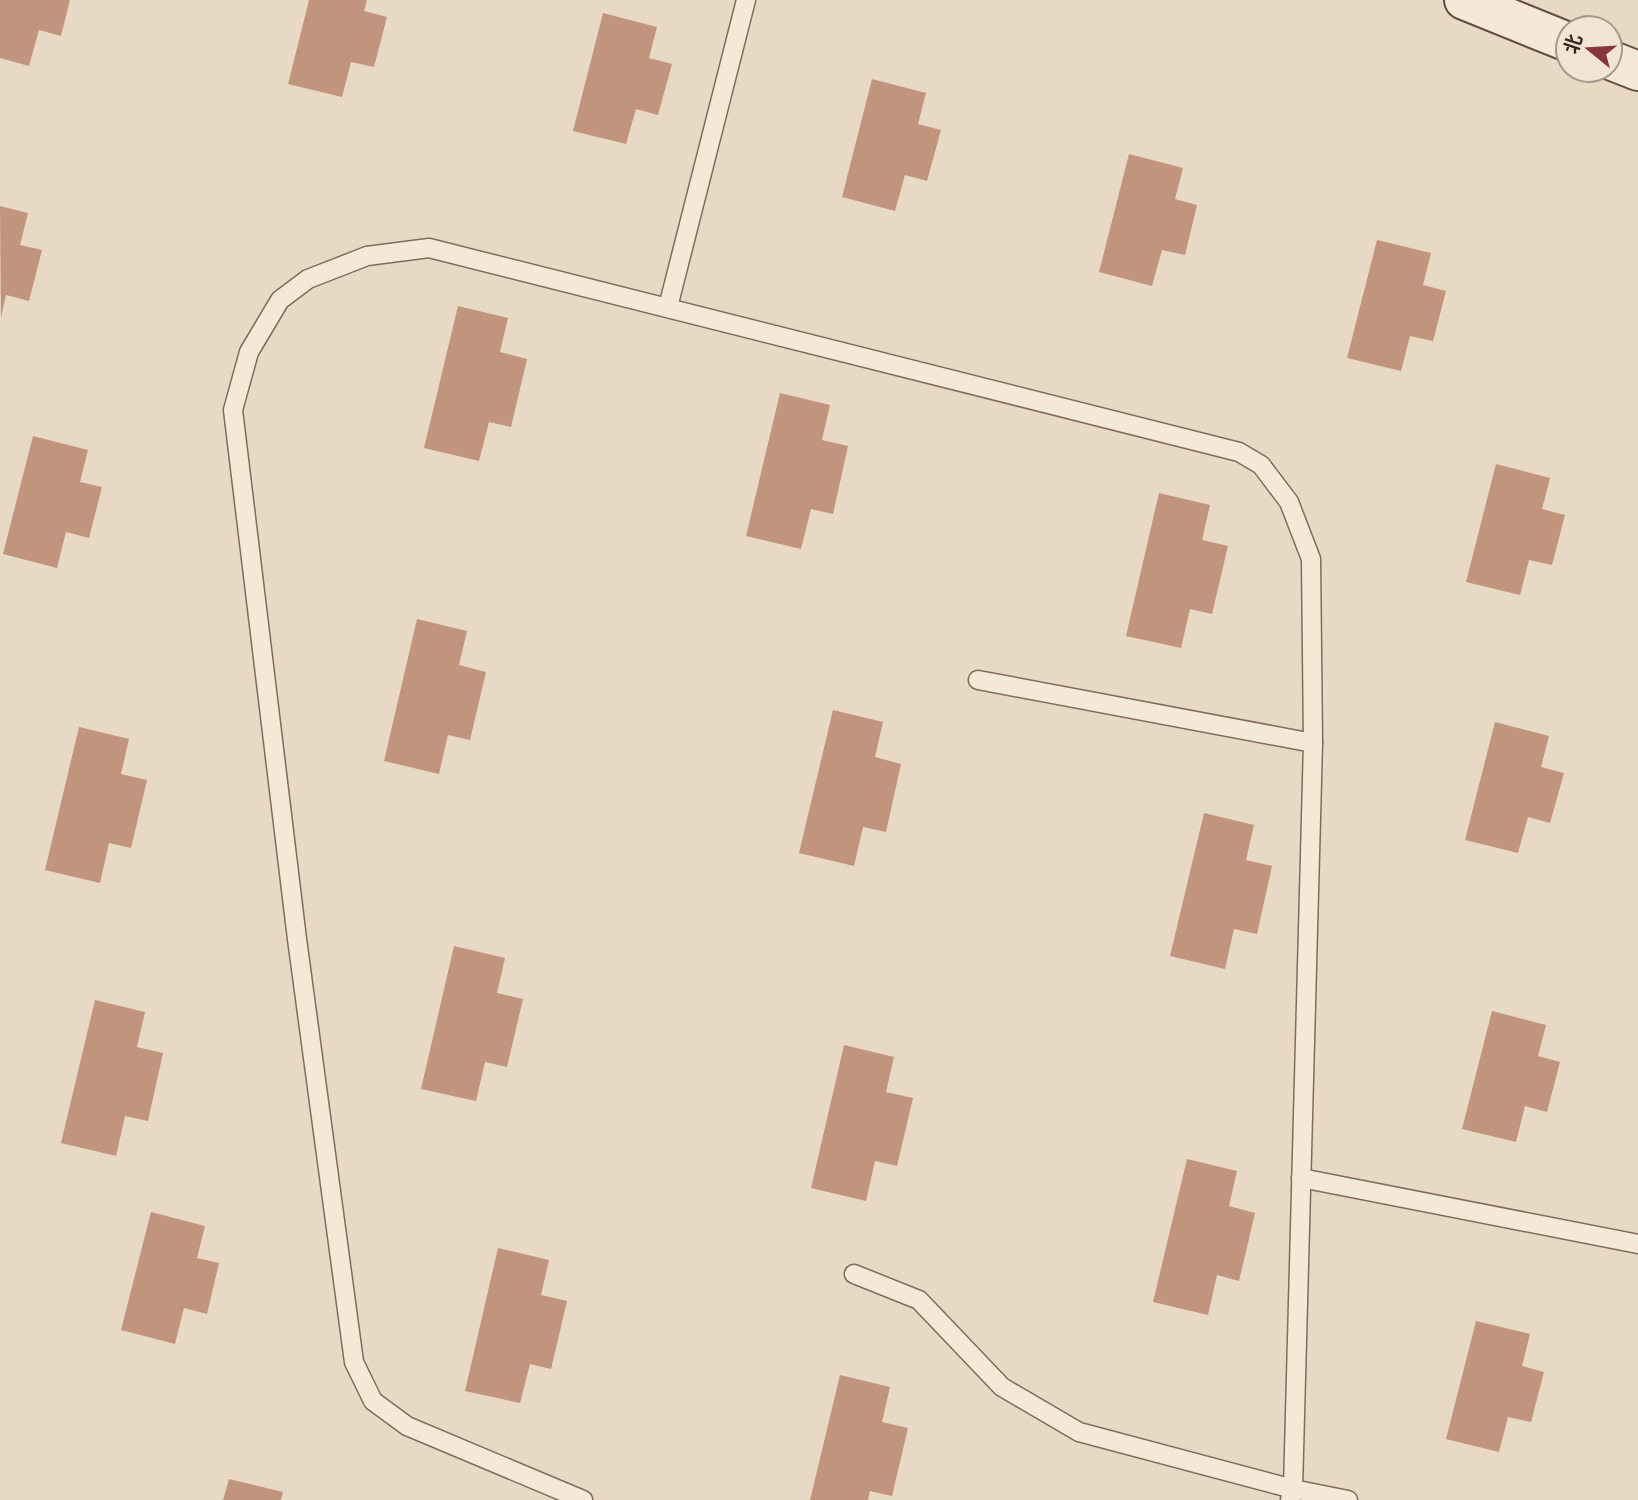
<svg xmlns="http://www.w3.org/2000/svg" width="1638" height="1500" font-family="Bitter,'Noto Sans SC',serif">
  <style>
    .building { fill: #c1947e }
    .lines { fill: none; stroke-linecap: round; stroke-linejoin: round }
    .service-casing { stroke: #806c5d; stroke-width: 21 }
    .secondary-casing { stroke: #624d40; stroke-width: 42 }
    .service { stroke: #f4e8d6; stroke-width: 18 }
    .secondary { stroke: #f4e8d6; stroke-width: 38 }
  </style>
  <rect width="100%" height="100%" fill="#e8d9c4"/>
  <g class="building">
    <polygon points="0,0 70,0 61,36 39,30 29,66 0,58"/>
    <polygon points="309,0 367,0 364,11 387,17 374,67 351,62 342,97 288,84"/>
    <polygon points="603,13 657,27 649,58 672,64 658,115 636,109 626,144 573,131"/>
    <polygon points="872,79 926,93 918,124 941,130 927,181 905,175 895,211 842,197"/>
    <polygon points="1129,154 1183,168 1175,199 1197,205 1185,255 1162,250 1152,286 1099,272"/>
    <polygon points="0,206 28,213 20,245 42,250 29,301 6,295 1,317"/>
    <polygon points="1377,240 1431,253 1423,285 1446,291 1433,341 1410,336 1401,371 1347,358"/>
    <polygon points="458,306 508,318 500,352 527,359 511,427 489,422 479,461 424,448"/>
    <polygon points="780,393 830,405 822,440 848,446 833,514 811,509 801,549 746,536"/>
    <polygon points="33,436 88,450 80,482 102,487 89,538 66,532 57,568 3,554"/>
    <polygon points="1496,464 1550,478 1542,509 1565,515 1552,565 1529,560 1520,595 1466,582"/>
    <polygon points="1159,493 1210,505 1202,540 1228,546 1212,614 1190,609 1181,648 1126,636"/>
    <polygon points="417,619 467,631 459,665 486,672 470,740 448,735 439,774 384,761"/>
    <polygon points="833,710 883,722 875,757 901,764 886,832 863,827 854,866 799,853"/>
    <polygon points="1495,722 1549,736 1541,767 1564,773 1550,823 1528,817 1518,853 1465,840"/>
    <polygon points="79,727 129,739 121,774 147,780 131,848 109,843 100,883 45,870"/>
    <polygon points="1204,813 1254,825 1246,860 1272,866 1257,934 1234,929 1225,969 1170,956"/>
    <polygon points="454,946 505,958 497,993 523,999 507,1067 485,1062 476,1101 421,1089"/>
    <polygon points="95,1000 145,1012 137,1047 163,1053 148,1121 125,1116 116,1156 61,1143"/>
    <polygon points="1492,1011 1546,1025 1538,1056 1560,1062 1547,1112 1525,1106 1516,1142 1462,1129"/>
    <polygon points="844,1045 894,1057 886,1092 913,1098 897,1166 875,1161 866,1201 811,1188"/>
    <polygon points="1187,1159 1237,1171 1229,1206 1255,1213 1239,1281 1217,1275 1208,1315 1153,1302"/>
    <polygon points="151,1212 205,1226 197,1258 219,1263 207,1314 184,1308 175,1344 121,1330"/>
    <polygon points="498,1248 549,1260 541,1295 567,1301 551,1369 530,1364 520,1403 465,1391"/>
    <polygon points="1476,1321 1530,1334 1522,1366 1544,1372 1531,1422 1508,1417 1499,1452 1446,1439"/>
    <polygon points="840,1375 890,1387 882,1422 908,1428 892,1496 870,1491 868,1500 810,1500"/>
    <polygon points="229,1479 283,1492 281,1500 223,1500"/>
  </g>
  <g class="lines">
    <g class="service-casing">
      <g id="service">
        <polyline points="668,307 746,0"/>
        <polyline points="978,680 1313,743"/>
        <polyline points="1301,1178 1638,1244"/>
        <polyline points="854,1274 919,1300 1002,1387 1079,1432 1293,1489 1348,1500"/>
        <polyline points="583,1500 407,1426 373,1401 354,1362 297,939 233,410 249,352 280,300 308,279 367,256 429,248 1239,452 1261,465 1289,502 1311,559 1313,743 1293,1489 1290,1500"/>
      </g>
    </g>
    <g class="secondary-casing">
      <g id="secondary">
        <polyline points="1464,0 1568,42"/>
        <polyline points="1610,60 1638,71"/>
      </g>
    </g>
    <use href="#service" class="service"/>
    <use href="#secondary" class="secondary"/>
  </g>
  <g transform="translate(1589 49) rotate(288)"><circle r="33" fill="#f0e5d2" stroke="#a4998a" stroke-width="2"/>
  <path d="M0-5L12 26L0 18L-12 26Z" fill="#87343d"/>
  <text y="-10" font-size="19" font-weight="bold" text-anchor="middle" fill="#32261f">北</text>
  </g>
</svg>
